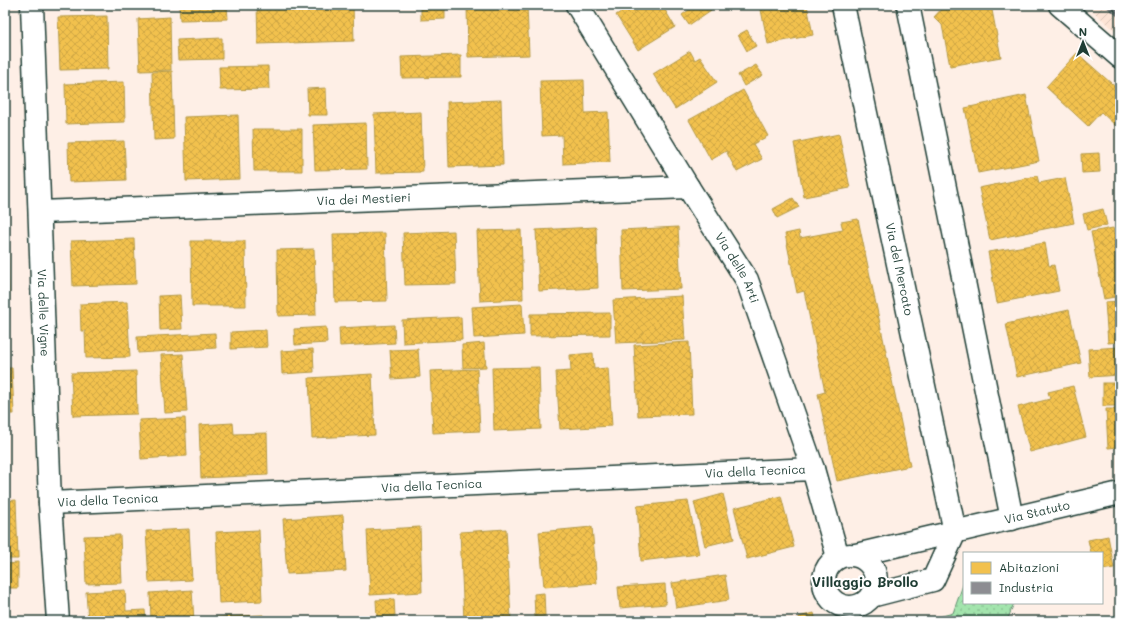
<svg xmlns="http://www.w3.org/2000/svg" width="1125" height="626" font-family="Mali,sans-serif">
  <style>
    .industrial { fill: url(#industrial-furrows) }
    .grass { fill: url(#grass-dots); stroke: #619070 }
    .homes { fill: url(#homes-cross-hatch); stroke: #b39946 }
    .industry { fill: url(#industry-cross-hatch); stroke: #6c7576 }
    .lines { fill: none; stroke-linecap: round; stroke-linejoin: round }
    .minor-casing { stroke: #1f3d34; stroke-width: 25 }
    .minor { stroke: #fff; stroke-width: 22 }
    .labels { text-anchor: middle; stroke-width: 4; stroke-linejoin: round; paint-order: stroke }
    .street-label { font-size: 12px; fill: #1f3d34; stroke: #fff }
    .quarter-label { font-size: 14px; font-weight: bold; fill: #1f3d34; stroke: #fff }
  </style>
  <defs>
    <pattern id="industrial-furrows" width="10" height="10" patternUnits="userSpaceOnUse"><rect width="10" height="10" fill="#fde4d5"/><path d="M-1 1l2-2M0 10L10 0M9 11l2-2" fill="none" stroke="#d8c4b7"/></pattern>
    <pattern id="grass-dots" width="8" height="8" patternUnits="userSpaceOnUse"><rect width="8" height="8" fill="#a3e4ad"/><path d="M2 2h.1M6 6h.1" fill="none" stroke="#8cc495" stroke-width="1.8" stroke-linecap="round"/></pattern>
    <pattern id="homes-cross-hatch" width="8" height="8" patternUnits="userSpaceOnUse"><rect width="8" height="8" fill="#f2c14e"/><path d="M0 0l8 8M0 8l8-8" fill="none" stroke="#cfa745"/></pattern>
    <pattern id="industry-cross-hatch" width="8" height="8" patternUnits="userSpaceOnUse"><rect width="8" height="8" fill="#8d8d92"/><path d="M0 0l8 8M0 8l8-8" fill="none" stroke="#737478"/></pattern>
  </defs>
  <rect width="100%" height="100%" fill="#feefe6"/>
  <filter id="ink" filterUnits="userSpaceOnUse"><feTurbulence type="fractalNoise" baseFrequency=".025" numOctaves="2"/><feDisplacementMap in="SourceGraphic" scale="8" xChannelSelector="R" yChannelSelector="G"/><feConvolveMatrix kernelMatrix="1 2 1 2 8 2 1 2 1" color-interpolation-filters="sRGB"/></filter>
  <g filter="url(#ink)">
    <polygon class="industrial" points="1086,5 1120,5 1120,35"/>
    <polygon class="grass" points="964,582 964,603 1014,603 1007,621 925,621 953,613"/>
    <g class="homes">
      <polygon points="179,5 227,5 228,19 180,20"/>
      <polygon points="257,5 353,5 354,41 258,44"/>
      <polygon points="421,5 445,5 445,19 421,20"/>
      <polygon points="467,5 527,5 529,55 468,57"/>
      <polygon points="632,5 662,5 675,27 638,50 616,15"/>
      <polygon points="696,5 717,5 717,6 689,25 682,15"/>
      <polygon points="760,5 807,5 813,35 768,44"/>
      <polygon points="945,5 991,5 1001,57 950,66 942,25 934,17"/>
      <polygon points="107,16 108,69 60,70 58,17"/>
      <polygon points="170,17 171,70 140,71 138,19"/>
      <polygon points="747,30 756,46 747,51 738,35"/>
      <polygon points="222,38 222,59 178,60 177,40"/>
      <polygon points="690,51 695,60 700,57 717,82 675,109 653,74"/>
      <polygon points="1077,53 1120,91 1120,121 1116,126 1101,112 1088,126 1046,87"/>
      <polygon points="461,55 461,77 402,78 401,57"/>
      <polygon points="756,65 763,75 744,86 738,75"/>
      <polygon points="268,66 269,89 220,90 219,67"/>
      <polygon points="172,71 174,139 154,140 152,72"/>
      <polygon points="584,80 585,113 608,112 610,162 563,164 562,135 542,136 540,81"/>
      <polygon points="124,82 125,122 66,124 65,84"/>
      <polygon points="326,88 327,115 308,115 307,89"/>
      <polygon points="743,90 768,136 753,144 762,159 737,172 726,151 711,160 689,120"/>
      <polygon points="1026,95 1039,161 978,173 965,108"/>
      <polygon points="501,100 503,165 449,167 447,102"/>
      <polygon points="421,112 423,172 376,173 374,114"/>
      <polygon points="238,115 240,179 186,181 184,117"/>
      <polygon points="366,123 367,169 315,170 313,125"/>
      <polygon points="253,129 302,129 302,171 254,171"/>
      <polygon points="839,134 850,188 804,197 794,143"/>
      <polygon points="124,141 126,180 69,182 68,143"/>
      <polygon points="1099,153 1100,172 1082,173 1081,154"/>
      <polygon points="1037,176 1039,183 1065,178 1074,223 990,240 979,188"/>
      <polygon points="793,198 799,207 777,218 773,209"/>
      <polygon points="1103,209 1107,225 1087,230 1083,214"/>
      <polygon points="858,219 910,466 837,481 818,394 825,392 804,291 797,293 785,234 799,231 800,238 843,230 841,222"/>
      <polygon points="596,227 598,288 539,291 536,230"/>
      <polygon points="678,227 681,289 623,291 621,230"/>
      <polygon points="1113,228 1120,260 1120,296 1104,299 1091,232"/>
      <polygon points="521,230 523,299 480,301 477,231"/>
      <polygon points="454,231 456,284 405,285 403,233"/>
      <polygon points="385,233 387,301 335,302 333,234"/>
      <polygon points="134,239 136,284 73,286 71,241"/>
      <polygon points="191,241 245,241 246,306 192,306"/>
      <polygon points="1045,243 1049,266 1054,265 1059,291 997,303 988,252"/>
      <polygon points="314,249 316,315 278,316 277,250"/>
      <polygon points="5,253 8,253 9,302 5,302"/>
      <polygon points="180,295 182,329 160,330 159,296"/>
      <polygon points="682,296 685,340 616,343 613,300"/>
      <polygon points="1120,301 1120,342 1108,343 1105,302"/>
      <polygon points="127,302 130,357 86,358 85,331 81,331 80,304"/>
      <polygon points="522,304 524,335 474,338 472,307"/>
      <polygon points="1069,310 1081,363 1017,377 1006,324"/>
      <polygon points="610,313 610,335 530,336 530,314"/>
      <polygon points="461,317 462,340 403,343 402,320"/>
      <polygon points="394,325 395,343 340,346 339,328"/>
      <polygon points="326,327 327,343 295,345 294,329"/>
      <polygon points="266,330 267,347 231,349 231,332"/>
      <polygon points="215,333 216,348 138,353 137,337"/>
      <polygon points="689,342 692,414 638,416 634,345"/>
      <polygon points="484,343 486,367 463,368 462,345"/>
      <polygon points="1120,347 1120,375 1090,377 1088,349"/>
      <polygon points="313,349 314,372 282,374 281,351"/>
      <polygon points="418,349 420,377 392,379 390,350"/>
      <polygon points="593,353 594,369 608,368 612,426 560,429 556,372 571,371 570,355"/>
      <polygon points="183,354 187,412 165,413 161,355"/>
      <polygon points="539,367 541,429 494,431 492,368"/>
      <polygon points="5,368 12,368 14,414 5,414"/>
      <polygon points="477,369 480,431 433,433 430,371"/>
      <polygon points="136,371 137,414 73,416 71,373"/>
      <polygon points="372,374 375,435 312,438 309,378"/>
      <rect x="1103" y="383" width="17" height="23"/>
      <polygon points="1073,386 1086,437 1030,452 1018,407 1050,399 1048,392"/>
      <polygon points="1106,409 1120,409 1120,447 1108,448"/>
      <polygon points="185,418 187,456 141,459 139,420"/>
      <polygon points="233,423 234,434 267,433 268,475 201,478 199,425"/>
      <polygon points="723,494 734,539 705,546 694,502"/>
      <polygon points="781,496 794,547 747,559 734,508"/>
      <polygon points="16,500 18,559 5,559 5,501"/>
      <polygon points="688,501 699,554 641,561 637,506"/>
      <polygon points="343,515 346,571 287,574 283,519"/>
      <polygon points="420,527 422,592 370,595 367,530"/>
      <polygon points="592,527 597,583 544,587 539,532"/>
      <polygon points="189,529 192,580 149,582 146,531"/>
      <polygon points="506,529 511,620 464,621 460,532"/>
      <polygon points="259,530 262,601 219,603 216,532"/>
      <polygon points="120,535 122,583 86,584 84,536"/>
      <polygon points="1108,536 1114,568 1102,570 1102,553 1091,553 1088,540"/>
      <polygon points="18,563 18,588 5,588 5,564"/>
      <polygon points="725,575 729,600 676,608 672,583"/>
      <polygon points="665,584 666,604 620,608 618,587"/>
      <polygon points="125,590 126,611 145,610 146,621 88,621 86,592"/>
      <polygon points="192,590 194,621 151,621 150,593"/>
      <polygon points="544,593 545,616 535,617 534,594"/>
      <polygon points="394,599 395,616 377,617 376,600"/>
      <polygon points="814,613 816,621 800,621 799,617"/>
      <polygon points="263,615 263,621 200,621 200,618"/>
    </g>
    <polygon class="industry" points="1105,5 1120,5 1120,18"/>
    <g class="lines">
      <g class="minor-casing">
        <g id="minor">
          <path id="s1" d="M32,5L50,503L58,621"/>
          <path id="s2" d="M577,5L688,187L747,280L813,469L838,557"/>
          <path id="s3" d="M843,5L955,532"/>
          <polyline points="908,5 1012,519"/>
          <polyline points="1060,5 1120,57"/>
          <path id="s4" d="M40,212L688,187"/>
          <path id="s5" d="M50,503L813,469"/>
          <path id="s6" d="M856,555L1120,493"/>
          <circle cx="850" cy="581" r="26"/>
          <polyline points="871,596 933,580 955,532"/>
        </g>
      </g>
      <use href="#minor" class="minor"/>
    </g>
  </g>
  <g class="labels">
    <g class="street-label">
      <text dy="4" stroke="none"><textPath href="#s4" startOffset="324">Via dei Mestieri</textPath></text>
      <text dy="4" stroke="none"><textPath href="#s2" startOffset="308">Via delle Arti</textPath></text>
      <text dy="4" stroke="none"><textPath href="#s3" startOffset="270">Via del Mercato</textPath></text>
      <text dy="4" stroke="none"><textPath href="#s1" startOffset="308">Via delle Vigne</textPath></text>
      <text dy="4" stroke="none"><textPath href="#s5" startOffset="706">Via della Tecnica</textPath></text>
      <text dy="4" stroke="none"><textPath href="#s5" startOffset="382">Via della Tecnica</textPath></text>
      <text dy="4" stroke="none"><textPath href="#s5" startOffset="58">Via della Tecnica</textPath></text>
      <text dy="4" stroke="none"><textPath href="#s6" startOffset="186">Via Statuto</textPath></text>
    </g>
    <g class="quarter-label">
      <text x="865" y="587">Villaggio Brollo</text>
    </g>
  </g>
  <rect width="1125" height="626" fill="none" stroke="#fff" stroke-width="20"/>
  <rect x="10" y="10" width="1105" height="606" fill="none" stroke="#1f3d34" stroke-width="1.5" filter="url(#ink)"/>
  <rect x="963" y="552" width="140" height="52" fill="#ffffff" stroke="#a5b1ae"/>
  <rect x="971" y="562" width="20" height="12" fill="#f2c14e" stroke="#a5b1ae"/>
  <text x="999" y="572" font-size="12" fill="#1f3d34">Abitazioni</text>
  <rect x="971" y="582" width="20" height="12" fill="#8d8d92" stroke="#a5b1ae"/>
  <text x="999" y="592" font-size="12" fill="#1f3d34">Industria</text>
  <g transform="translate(1083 42)" stroke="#ffffff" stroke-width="3" paint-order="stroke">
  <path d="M0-3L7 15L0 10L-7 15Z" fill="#1f3d34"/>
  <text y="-6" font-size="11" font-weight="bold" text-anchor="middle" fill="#1f3d34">N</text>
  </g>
</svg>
